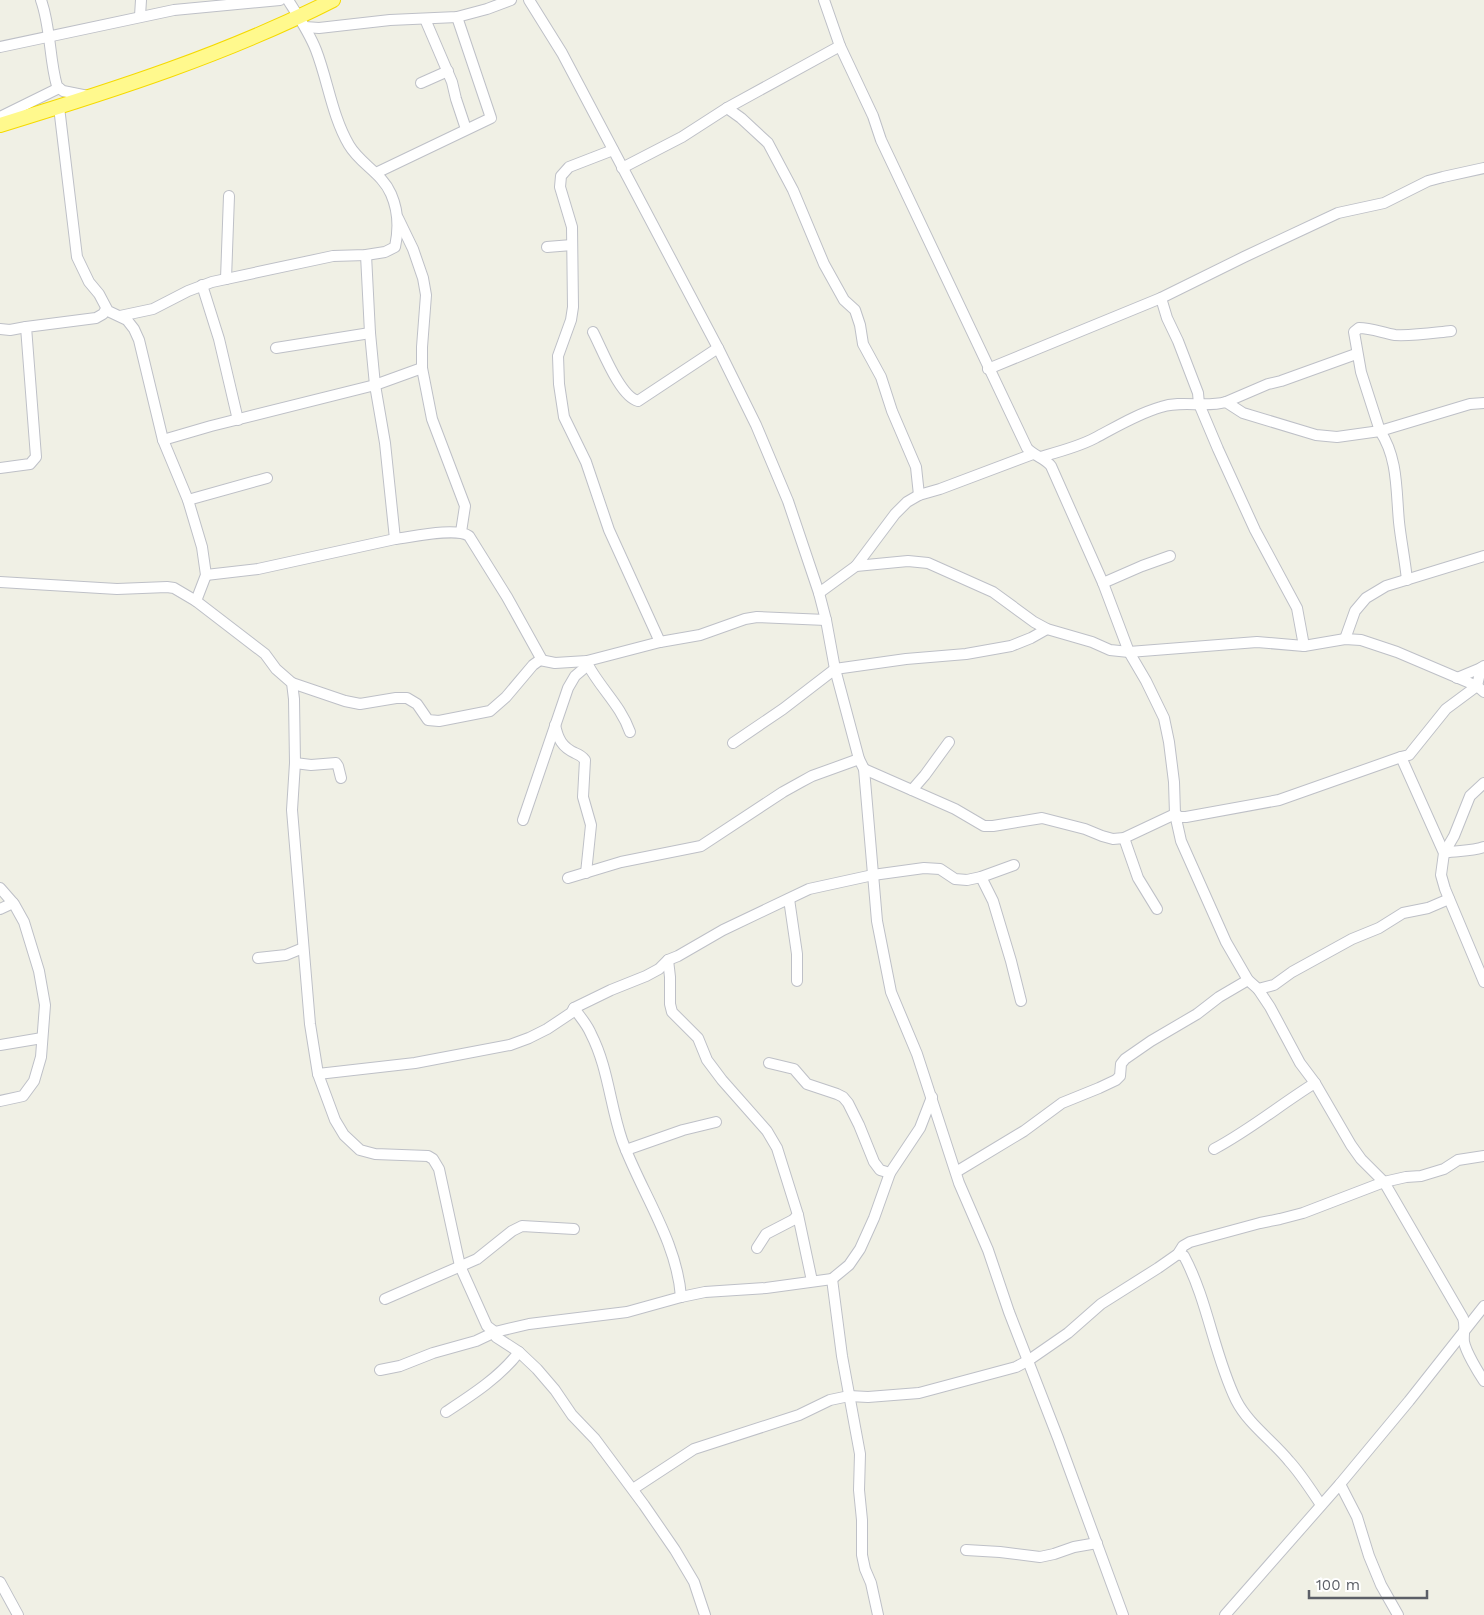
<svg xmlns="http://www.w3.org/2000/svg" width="1484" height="1615" font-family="'Work Sans',sans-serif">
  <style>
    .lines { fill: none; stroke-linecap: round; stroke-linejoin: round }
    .minor-casing { stroke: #bec0c7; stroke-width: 12 }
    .highway-casing { stroke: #f5da00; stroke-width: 16 }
    .minor { stroke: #fff; stroke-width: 10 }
    .highway { stroke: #fff98d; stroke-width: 14 }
  </style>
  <rect width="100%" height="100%" fill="#f0f0e5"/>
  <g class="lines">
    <g class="minor-casing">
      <g id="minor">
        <path d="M41,0C51,28 49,58 57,86L63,91L88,96"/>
        <polyline points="529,0 562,53 718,348 756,425 788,501 819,593 826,620 835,669 859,759 864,769 877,921 891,992 917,1054 959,1183 988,1250 1009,1312 1058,1438 1123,1615"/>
        <path d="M824,0L840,46L873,116L881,140L1027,448C1034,456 1045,458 1051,466L1103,583L1129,652L1146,681L1164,718L1169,742L1174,782L1175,814L1181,841L1226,942L1248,980L1258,989L1270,1007L1300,1063L1315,1083L1351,1145L1361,1159L1384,1182L1463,1318C1466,1326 1463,1334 1464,1342C1466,1352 1478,1372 1484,1381"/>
        <polyline points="140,16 141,0"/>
        <polyline points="425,19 452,82 456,99 466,129"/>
        <polyline points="305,27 319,28 390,20 457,17 487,9 511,0"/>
        <polyline points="0,47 174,10 280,0"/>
        <polyline points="421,83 448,71"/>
        <polyline points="727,108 741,118 768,143 793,190 824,264 844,300 855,310 860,325 863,344 881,377 892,411 916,467 919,495"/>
        <polyline points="0,117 59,88"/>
        <polyline points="613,150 569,167 561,176 560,187 572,227 573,307 571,320 558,356 559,384 564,417 586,462 609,530 660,642"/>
        <polyline points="622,168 682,137 727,108 840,46"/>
        <polyline points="376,173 491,118 457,17"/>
        <polyline points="398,218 413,249 423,278 426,295 422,347 422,368 432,419 465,506 461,532"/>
        <polyline points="547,247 572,245"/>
        <polyline points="226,279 229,196"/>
        <polyline points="202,285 219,339 238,420"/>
        <polyline points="1161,298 1167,318 1178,341 1198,393 1199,404 1218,449 1255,530 1297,608 1304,646"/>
        <path d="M120,316L153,309L188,291L212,282L333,256L366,255L385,252L395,247C399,229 398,210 391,194C382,173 360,164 349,145C332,116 328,81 316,50C309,32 298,16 288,0"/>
        <polyline points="0,329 10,330 26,327"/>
        <path d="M1451,331C1432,333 1413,336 1395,335C1383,333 1371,328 1359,328L1354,332L1361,372L1380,431L1470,404L1484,403"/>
        <path d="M593,332C602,349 620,397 638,401L718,348"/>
        <polyline points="276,348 370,333"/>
        <polyline points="988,369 1161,298 1244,257 1338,213 1384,203 1428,181 1443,177 1484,168"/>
        <polyline points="1226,402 1268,384 1281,381 1356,354"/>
        <polyline points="163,440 211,426 375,385 422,368"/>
        <path d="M1040,457C1058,452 1078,447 1095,438C1116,427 1137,414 1161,407C1182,400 1205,408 1226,402L1243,413L1316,435L1337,437L1380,431C1398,458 1396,490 1399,522C1401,541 1405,560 1407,580"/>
        <polyline points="0,468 30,464 36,457 26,327 96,318 103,314 106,309"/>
        <polyline points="188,500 267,478"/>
        <path d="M395,539C412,537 456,527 469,536L507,597L542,660"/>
        <polyline points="856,566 895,514 907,502 919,495 940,489 1033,454"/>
        <polyline points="206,575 258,569 395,539 385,443 375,385 370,333 366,255"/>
        <polyline points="0,582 117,589 167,587 174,588 196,601 206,575 202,547 188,500 163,440 139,340 134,329 127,320 108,311 99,294 89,282 77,257 59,107"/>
        <polyline points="1103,583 1142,566 1170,556"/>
        <polyline points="819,593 856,566 908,561 928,563 993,592 1034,622 1047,629 1092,642 1110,650 1129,652 1257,642 1304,646 1345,639 1361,640 1397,652 1477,686 1484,692"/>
        <polyline points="196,601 265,654 276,669 292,683 294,699 295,763 292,810 310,1024 318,1074 335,1120 344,1135 360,1150 375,1154 428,1156 433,1159 439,1169 460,1266 487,1326 495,1332 496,1337 519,1352 537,1369 555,1390 572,1415 595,1439 644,1505 675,1550 694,1582 705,1615"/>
        <polyline points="1345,639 1355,611 1366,598 1386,586 1484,556"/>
        <path d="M588,665C601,689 621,706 630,732"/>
        <polyline points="1457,678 1481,668"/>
        <polyline points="292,683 345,701 360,704 396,698 407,698 417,704 428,720 439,721 490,711 506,697 533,665 540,660 555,663 587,661 660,642 700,635 745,619 757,617 826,620"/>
        <path d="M555,725C558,739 562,747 575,753C580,755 582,756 585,760L583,797L591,825L586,873"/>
        <polyline points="733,743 783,709 835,669 906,659 966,654 1011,646 1031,638 1047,629"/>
        <polyline points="1401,757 1409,755 1446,709 1477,686 1481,668 1484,666"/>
        <polyline points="295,763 311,765 336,763 338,766 341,778"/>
        <polyline points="864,769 955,809 984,826 993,826 1042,818 1085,829 1102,836 1113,839 1124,838 1175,814 1180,817 1186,817 1279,800 1401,757 1444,853 1441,875 1445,889 1484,982"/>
        <path d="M1484,783L1470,796L1454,836L1444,853C1457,850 1470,852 1484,847"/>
        <polyline points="912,790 925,775 949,742"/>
        <polyline points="523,820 568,688 575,676 588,665 587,661"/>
        <polyline points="1124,838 1138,878 1157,909"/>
        <polyline points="981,877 993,901 1011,961 1021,1001"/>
        <polyline points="568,878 621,862 701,846 783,792 801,782 812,776 859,759"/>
        <polyline points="0,888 14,904 24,922 39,971 45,1005 41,1057 34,1081 23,1096 0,1101"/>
        <polyline points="789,899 797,954 797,981"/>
        <polyline points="0,909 13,903"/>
        <polyline points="258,958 286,955 303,948"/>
        <polyline points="668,960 670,977 670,1004 672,1012 698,1038 707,1060 722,1080 767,1131 777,1148 798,1215 812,1281"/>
        <polyline points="1258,989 1274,985 1292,972 1352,939 1379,928 1403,913 1428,908 1449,899"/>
        <path d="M574,1008C580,1017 587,1024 591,1034C608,1067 610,1105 622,1140C641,1192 677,1241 681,1297"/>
        <polyline points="0,1045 42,1038"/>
        <polyline points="769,1063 794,1069 807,1084 837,1094 843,1097 848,1103 859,1125 874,1162 880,1170 890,1173"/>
        <polyline points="318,1074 415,1063 510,1045 529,1038 547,1029 571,1013 574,1008 611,990 646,976 659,969 668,960 678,956 723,930 809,889 873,875 924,868 940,869 955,879 967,880 981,877 1014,865"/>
        <path d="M1214,1149C1250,1130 1281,1104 1315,1083"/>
        <polyline points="626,1150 683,1130 716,1122"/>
        <polyline points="956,1172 1024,1131 1062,1103 1099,1088 1116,1080 1120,1076 1121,1064 1125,1059 1151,1041 1197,1014 1219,997 1248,980"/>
        <polyline points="757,1248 766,1234 793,1220 798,1215"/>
        <path d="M1178,1254L1184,1256C1208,1301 1214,1355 1236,1400C1248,1424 1273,1441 1289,1461C1301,1474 1311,1490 1321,1505"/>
        <polyline points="832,1279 842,1356 860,1454 859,1490 862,1520 862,1555 865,1569 871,1583 878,1615"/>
        <polyline points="385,1299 477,1259 512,1231 522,1226 574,1229"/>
        <polyline points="380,1370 400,1366 433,1353 476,1341 495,1332 529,1324 627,1312 681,1297 705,1292 766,1288 832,1279 849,1265 860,1249 874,1218 890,1173 920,1128 932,1097"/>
        <path d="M446,1412C472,1395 500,1377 519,1352"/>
        <polyline points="1340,1484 1357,1517 1369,1556 1381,1585 1398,1615"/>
        <polyline points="633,1489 694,1449 799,1415 830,1400 849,1396 868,1397 919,1393 1016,1367 1029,1360 1068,1333 1101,1304 1158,1268 1178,1254 1183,1246 1190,1242 1260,1223 1280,1219 1303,1213 1384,1182 1406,1177 1421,1176 1444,1169 1458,1160 1484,1156"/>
        <polyline points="966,1550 1000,1552 1040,1557 1054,1554 1074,1547 1097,1543"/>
        <polyline points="0,1582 18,1615"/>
        <polyline points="1225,1615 1340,1484 1409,1401 1484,1306"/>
      </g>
    </g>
    <g class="highway-casing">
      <path id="highway" d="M0,125C114,90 227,54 333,0"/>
    </g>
    <use href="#minor" class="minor"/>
    <use href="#highway" class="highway"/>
  </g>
  <path d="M1309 1590v8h118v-8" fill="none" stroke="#5c5f67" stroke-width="2.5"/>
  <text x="1316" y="1590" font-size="15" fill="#5c5f67" stroke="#ffffff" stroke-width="4" paint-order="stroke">100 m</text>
</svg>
